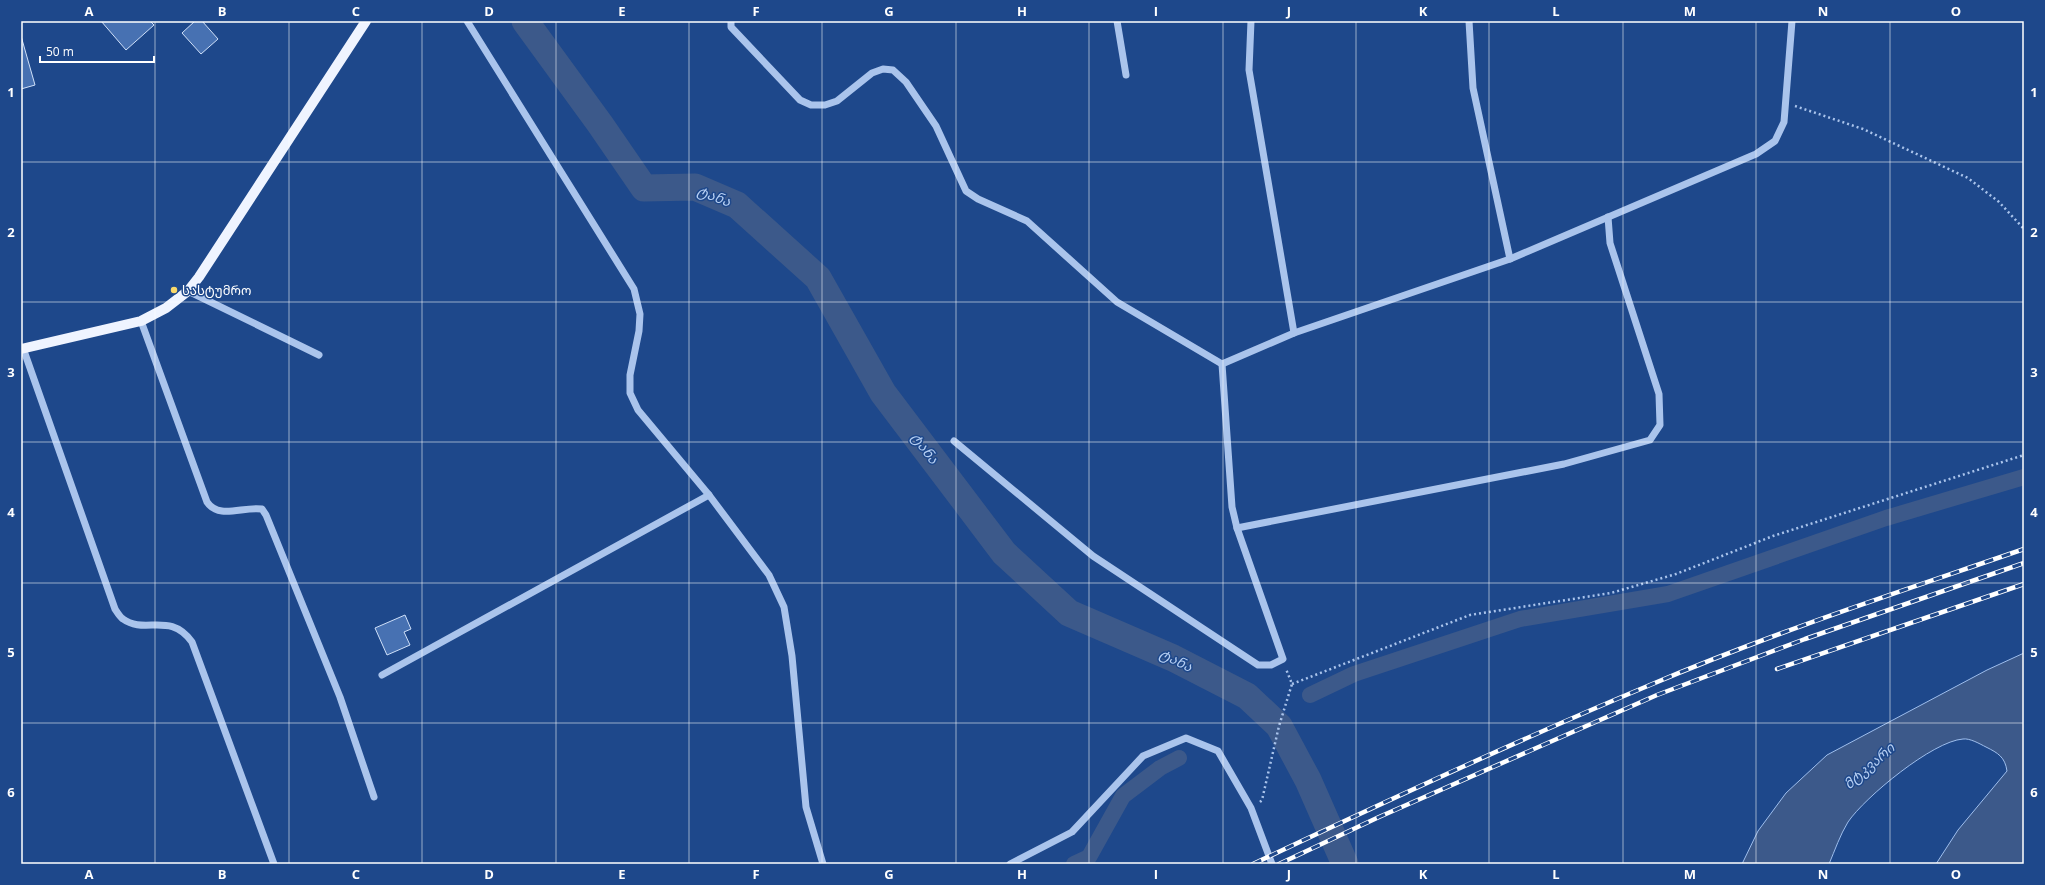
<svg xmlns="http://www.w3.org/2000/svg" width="2045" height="885" font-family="'Open Sans','Noto Sans Georgian',sans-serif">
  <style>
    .water { fill: #3c598a; stroke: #9ebeed }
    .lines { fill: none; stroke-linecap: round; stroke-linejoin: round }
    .canal { stroke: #3c598a; stroke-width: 16 }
    .river { stroke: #3c598a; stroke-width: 27 }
    .building { fill: #4771b2; stroke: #cfe0f9 }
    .path { stroke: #aac4ec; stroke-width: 2.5; stroke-dasharray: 2 3; stroke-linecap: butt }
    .minor { stroke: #aac4ec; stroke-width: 7 }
    .major { stroke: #eff4ff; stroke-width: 10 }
    .rail-casing { stroke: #fff; stroke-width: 4.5 }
    .rail { stroke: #1e488b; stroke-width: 3; stroke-dasharray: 9; stroke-linecap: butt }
    .grid { fill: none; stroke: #fff; stroke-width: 1; stroke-opacity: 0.55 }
    .poi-dot { fill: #fad96a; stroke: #1e488b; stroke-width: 1.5 }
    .labels { text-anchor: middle; stroke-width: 3; stroke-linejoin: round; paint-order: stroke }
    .poi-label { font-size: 13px; fill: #fff; stroke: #1e488b; text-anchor: start }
    .water-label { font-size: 14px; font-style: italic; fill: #b6cff3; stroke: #1e488b }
    .neatline { fill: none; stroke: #fff; stroke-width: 1.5 }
    .grid-label { font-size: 13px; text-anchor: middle; font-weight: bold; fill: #fff }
  </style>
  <rect width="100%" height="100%" fill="#1e488b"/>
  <path class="water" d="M2024,653V864H1936L1958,830L2007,771C2005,757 1998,753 1986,747C1980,744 1970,738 1963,739C1933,741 1865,797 1848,822C1840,835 1835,850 1829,864H1742L1758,831L1786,793L1827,755L1987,670Z"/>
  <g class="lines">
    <g class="canal">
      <polyline points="1310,695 1354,674 1520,619 1668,594 1886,518 2024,477"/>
      <polyline points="1074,864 1089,857 1123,796 1160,768 1179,758"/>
    </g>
    <polyline class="river" points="525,21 600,124 644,188 695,187 737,205 818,278 883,393 1004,553 1069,613 1173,658 1247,696 1279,726 1308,780 1345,864"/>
  </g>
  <g class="building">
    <polygon points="101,21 150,21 154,25 126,50"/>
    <polygon points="195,21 202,21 218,39 201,54 182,33"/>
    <polygon points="21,36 35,85 21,89"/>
    <polygon points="405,615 411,629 404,632 410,645 387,655 375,628"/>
  </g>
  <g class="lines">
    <g class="path">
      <polyline points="1795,106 1863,129 1968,178 1999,202 2024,229"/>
      <polyline points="1292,684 1470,615 1611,593 1676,574 1773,536 2024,455"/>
      <polyline points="1260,802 1262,800 1279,726 1292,684 1286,669"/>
    </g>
    <g class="minor">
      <polyline points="467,21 634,289 640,314 639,331 630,375 630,393 638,410 709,495 769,575 784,607 792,656 806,807 823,864"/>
      <polyline points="731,21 731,27 800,100 811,105 825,105 837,101 872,73 883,69 893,70 906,82 936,126 966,191 978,199 1027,221 1117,302 1222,364 1294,333 1510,259 1756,154 1775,141 1784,122 1792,21"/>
      <polyline points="1117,21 1126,75"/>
      <polyline points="1251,21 1249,70 1294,333"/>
      <polyline points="1469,21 1473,88 1510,259"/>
      <polyline points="188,291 319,355"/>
      <path d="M141,321L207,502C219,520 243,506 262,509L266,515L340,697L374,797"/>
      <path d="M23,348L115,609C117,612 120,617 123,619C145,635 170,611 192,642L274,864"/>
      <polyline points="954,441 1093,556 1258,665 1271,665 1283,659 1237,528 1232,507 1222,364"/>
      <polyline points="1237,528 1564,464 1650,440 1660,425 1659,394 1610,243 1608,217"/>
      <polyline points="382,675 709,495"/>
      <polyline points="1010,864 1072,832 1143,756 1186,738 1218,751 1251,808 1272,864"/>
    </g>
    <polyline class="major" points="21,349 141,321 166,308 188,291 199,277 366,21"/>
    <g class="rail-casing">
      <g id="rail">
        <polyline points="1777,669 2024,584"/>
        <path d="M1253,864C1384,802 1516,741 1650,685C1772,633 1899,592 2024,549"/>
        <polyline points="1279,864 1379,817 1657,695 1805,639 2024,563"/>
      </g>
    </g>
    <use href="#rail" class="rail"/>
  </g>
  <path class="grid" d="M155,21V864M289,21V864M422,21V864M556,21V864M689,21V864M822,21V864M956,21V864M1089,21V864M1223,21V864M1356,21V864M1489,21V864M1623,21V864M1756,21V864M1890,21V864M21,162H2024M21,302H2024M21,442H2024M21,583H2024M21,723H2024"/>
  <circle class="poi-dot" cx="174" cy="290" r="4"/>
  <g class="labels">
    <g class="poi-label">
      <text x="182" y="295">სასტუმრო</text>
    </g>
    <g class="water-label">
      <text transform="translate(714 196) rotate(21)" y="5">ტანა</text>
      <text transform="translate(925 448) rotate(53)" y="5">ტანა</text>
      <text transform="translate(1176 660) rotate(26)" y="5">ტანა</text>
      <text transform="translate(1869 766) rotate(-41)" y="5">მტკვარი</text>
    </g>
  </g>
  <rect width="2045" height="885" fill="none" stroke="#1e488b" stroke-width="44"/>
  <path d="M40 56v6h114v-6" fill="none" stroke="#ffffff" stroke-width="2"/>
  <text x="46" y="56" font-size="12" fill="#ffffff" stroke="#1e488b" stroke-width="3" paint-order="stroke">50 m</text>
  <rect x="22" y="22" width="2001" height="841" class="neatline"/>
  <g class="grid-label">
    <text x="89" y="16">A</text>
    <text x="222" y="16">B</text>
    <text x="356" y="16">C</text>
    <text x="489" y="16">D</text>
    <text x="622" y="16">E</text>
    <text x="756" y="16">F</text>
    <text x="889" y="16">G</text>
    <text x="1022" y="16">H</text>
    <text x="1156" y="16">I</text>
    <text x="1289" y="16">J</text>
    <text x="1423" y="16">K</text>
    <text x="1556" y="16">L</text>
    <text x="1690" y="16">M</text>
    <text x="1823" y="16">N</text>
    <text x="1956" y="16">O</text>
    <text x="11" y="97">1</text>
    <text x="2034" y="97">1</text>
    <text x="11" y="237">2</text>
    <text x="2034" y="237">2</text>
    <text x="11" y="377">3</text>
    <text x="2034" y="377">3</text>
    <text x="11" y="517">4</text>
    <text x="2034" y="517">4</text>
    <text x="11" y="657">5</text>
    <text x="2034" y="657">5</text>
    <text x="11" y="797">6</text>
    <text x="2034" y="797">6</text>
    <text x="89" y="879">A</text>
    <text x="222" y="879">B</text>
    <text x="356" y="879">C</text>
    <text x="489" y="879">D</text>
    <text x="622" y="879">E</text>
    <text x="756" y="879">F</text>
    <text x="889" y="879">G</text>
    <text x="1022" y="879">H</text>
    <text x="1156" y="879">I</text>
    <text x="1289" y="879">J</text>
    <text x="1423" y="879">K</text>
    <text x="1556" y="879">L</text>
    <text x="1690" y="879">M</text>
    <text x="1823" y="879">N</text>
    <text x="1956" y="879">O</text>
  </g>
</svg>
